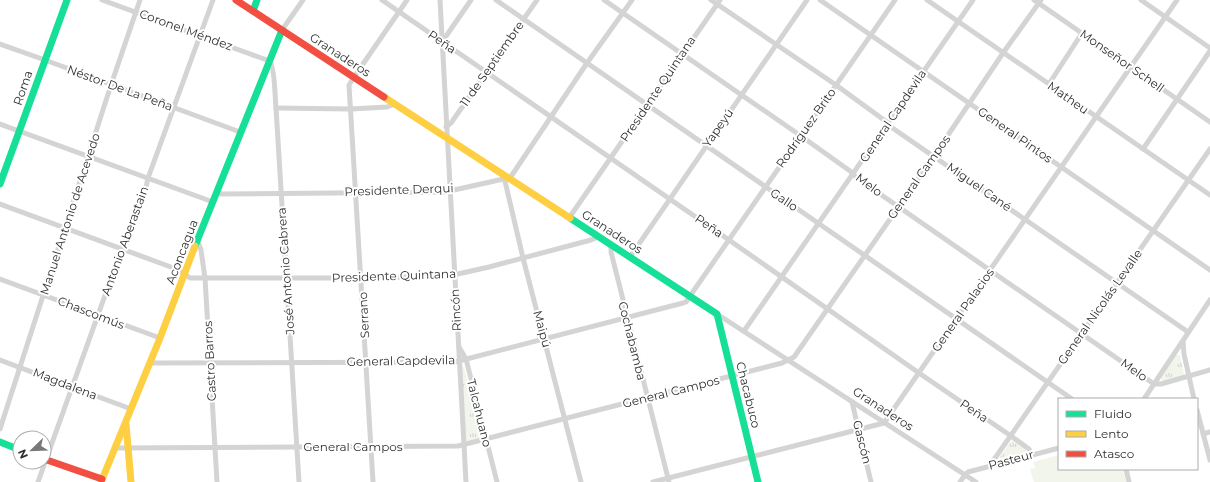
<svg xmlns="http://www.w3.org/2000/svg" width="1210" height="482" font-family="Montserrat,sans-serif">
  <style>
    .park { fill: url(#park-tufts) }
    .pitch { fill: #f1f5eb }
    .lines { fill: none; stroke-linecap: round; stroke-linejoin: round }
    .street { stroke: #d4d4d4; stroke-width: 5 }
    .fast { stroke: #16e098; stroke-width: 7 }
    .slow { stroke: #ffcf43; stroke-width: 7 }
    .jam { stroke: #f24e42; stroke-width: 7 }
    .labels { text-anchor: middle; stroke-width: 4; stroke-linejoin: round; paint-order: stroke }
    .street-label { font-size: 12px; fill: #2f2f2f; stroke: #fff }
  </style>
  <defs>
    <pattern id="park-tufts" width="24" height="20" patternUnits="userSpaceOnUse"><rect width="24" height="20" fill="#f1f5eb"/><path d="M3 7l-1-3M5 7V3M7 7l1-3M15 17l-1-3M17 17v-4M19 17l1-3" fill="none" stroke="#cfd2ca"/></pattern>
  </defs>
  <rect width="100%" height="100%" fill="#fff"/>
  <g class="park">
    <polygon points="1176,355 1180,355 1184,374 1183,376 1164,381 1162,380 1161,378"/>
    <polygon points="462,367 464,367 480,435 479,438 467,441 465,440"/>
    <polygon points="1011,441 1014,441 1026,450 1026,453 1024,454 1001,460 999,459 1000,457"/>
  </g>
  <polygon class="pitch" points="1059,455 1059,469 1123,469 1126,482 1034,482 1030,469 1035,468 1033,462"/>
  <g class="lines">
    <g class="street">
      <path d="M102,0L264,59C265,59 269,61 270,62C275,67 275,100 276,108L299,482"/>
      <polyline points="382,0 729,240 919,373 1011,436 1029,449 1032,455"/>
      <polyline points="440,0 466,482"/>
      <polyline points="496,0 1072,399"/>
      <polyline points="604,0 801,136 850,171 857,178 1154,384 1161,384 1210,370"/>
      <polyline points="711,0 836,85 884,120 891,127 1188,332"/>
      <polyline points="820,0 1210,270"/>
      <polyline points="927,0 1210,195"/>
      <polyline points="1034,0 1210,122"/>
      <polyline points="1141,0 1210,48"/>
      <polyline points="282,30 303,0"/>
      <polyline points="442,42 471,0"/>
      <polyline points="0,44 45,60 240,132"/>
      <polyline points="1049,84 1082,33"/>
      <polyline points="276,108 351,109 387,107 395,104"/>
      <polyline points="0,124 213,202"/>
      <polyline points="446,127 451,123 537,0"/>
      <polyline points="1143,149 1210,51"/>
      <polyline points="504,177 523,258 581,482"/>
      <polyline points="216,193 222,194 445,192 508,178 512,175 587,63 632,0"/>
      <polyline points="0,204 179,270 190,278 361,278 449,276 489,267 591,240 598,237"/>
      <polyline points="569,218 720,0"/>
      <polyline points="198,242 201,250 205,278 217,482"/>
      <polyline points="611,245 611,252 669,482"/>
      <polyline points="630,257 807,0"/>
      <polyline points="0,279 160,338"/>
      <polyline points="717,314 976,482"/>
      <polyline points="744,331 973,0"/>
      <polyline points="1183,341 1184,354 1194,399"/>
      <polyline points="459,347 466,359 497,482"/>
      <polyline points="0,360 131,409"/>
      <polyline points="150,363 455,362 683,303 686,302 690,296 895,0"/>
      <polyline points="1144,399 1210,300"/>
      <polyline points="852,402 871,482"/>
      <polyline points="1197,410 1210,460"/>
      <polyline points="0,429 111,85 140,0"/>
      <polyline points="1203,434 1210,432"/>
      <polyline points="115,448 458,446 782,363 794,357 934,156 1003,53 1041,0"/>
      <polyline points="992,465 993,461 1210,149"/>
      <polyline points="1126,469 1129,482"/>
      <polyline points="38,482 122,248 145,192 148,178 213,0"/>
      <polyline points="373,482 349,85 354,77 407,0"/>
      <polyline points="653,482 884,423 1177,0"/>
      <polyline points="960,482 965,475 968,472 1059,448"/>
    </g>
    <g class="fast">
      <polyline points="253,11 257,0"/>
      <polyline points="0,184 67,0"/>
      <polyline points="570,218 717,314 758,482"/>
      <polyline points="195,246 282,30"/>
      <polyline points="0,442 20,450"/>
    </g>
    <g class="slow">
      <polyline points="384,97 570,218"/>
      <polyline points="126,424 131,482"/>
      <polyline points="101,482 160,338 195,246"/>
    </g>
    <g class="jam">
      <polyline points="236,0 384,97"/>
      <polyline points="44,459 102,479"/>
    </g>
  </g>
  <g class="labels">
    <g class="street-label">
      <text transform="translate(186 30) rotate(20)" y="4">Coronel Méndez</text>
      <text transform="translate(442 42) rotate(35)" y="4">Peña</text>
      <text transform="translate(340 55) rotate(33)" y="4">Granaderos</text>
      <text transform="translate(1122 61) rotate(35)" y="4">Monseñor Schell</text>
      <text transform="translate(492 64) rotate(-55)" y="4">11 de Septiembre</text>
      <text transform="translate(23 88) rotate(-71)" y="4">Roma</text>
      <text transform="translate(120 88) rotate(20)" y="4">Néstor De La Peña</text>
      <text transform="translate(658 89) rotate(-56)" y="4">Presidente Quintana</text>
      <text transform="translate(1068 98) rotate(35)" y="4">Matheu</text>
      <text transform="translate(893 116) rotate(-56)" y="4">General Capdevila</text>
      <text transform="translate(718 128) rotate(-55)" y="4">Yapeyú</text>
      <text transform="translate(806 128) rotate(-55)" y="4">Rodríguez Brito</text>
      <text transform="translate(1015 135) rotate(35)" y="4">General Pintos</text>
      <text transform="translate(919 177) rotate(-55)" y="4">General Campos</text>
      <text transform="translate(869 185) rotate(37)" y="4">Melo</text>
      <text transform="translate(979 187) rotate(35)" y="4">Miguel Cané</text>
      <text transform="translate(399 190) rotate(-2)" y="4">Presidente Derqui</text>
      <text transform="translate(784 200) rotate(34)" y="4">Gallo</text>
      <text transform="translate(70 214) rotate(-72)" y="4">Manuel Antonio de Acevedo</text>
      <text transform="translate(709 226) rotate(35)" y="4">Peña</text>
      <text transform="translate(612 232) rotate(33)" y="4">Granaderos</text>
      <text transform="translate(125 241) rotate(-70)" y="4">Antonio Aberastain</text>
      <text transform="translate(182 252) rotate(-69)" y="4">Aconcagua</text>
      <text transform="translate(286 271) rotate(-94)" y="4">José Antonio Cabrera</text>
      <text transform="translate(394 276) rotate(-2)" y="4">Presidente Quintana</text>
      <text transform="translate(1100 307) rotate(-55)" y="4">General Nicolás Levalle</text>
      <text transform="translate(456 310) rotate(-93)" y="4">Rincón</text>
      <text transform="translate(963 310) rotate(-55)" y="4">General Palacios</text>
      <text transform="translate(91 313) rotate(21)" y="4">Chascomús</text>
      <text transform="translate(364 315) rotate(-93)" y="4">Serrano</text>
      <text transform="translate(542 329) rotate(75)" y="4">Maipú</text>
      <text transform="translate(632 341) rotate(76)" y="4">Cochabamba</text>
      <text transform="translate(210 361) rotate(-93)" y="4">Castro Barros</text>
      <text transform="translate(401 361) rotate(-1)" y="4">General Capdevila</text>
      <text transform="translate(1134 370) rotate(35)" y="4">Melo</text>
      <text transform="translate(65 384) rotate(21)" y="4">Magdalena</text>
      <text transform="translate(671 392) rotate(-14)" y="4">General Campos</text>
      <text transform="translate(748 395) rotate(76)" y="4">Chacabuco</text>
      <text transform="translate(883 409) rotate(33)" y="4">Granaderos</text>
      <text transform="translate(974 411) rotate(34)" y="4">Peña</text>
      <text transform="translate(479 413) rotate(76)" y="4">Talcahuano</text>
      <text transform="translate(862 442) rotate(76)" y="4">Gascón</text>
      <text x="353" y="451">General Campos</text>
      <text transform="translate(1011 460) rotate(-15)" y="4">Pasteur</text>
    </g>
  </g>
  <rect x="1058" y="398" width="140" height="72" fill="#ffffff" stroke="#acacac"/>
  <rect x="1066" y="411" width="20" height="6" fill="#16e098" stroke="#acacac"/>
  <text x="1094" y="418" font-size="12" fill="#2f2f2f">Fluido</text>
  <rect x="1066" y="431" width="20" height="6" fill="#ffcf43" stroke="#acacac"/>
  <text x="1094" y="438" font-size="12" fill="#2f2f2f">Lento</text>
  <rect x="1066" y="451" width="20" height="6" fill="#f24e42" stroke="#acacac"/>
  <text x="1094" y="458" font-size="12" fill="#2f2f2f">Atasco</text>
  <g transform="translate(32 450) rotate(247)"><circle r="19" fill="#ffffff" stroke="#acacac"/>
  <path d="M0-3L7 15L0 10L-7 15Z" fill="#787878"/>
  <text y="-6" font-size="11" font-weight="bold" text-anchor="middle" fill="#2f2f2f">N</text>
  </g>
</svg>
